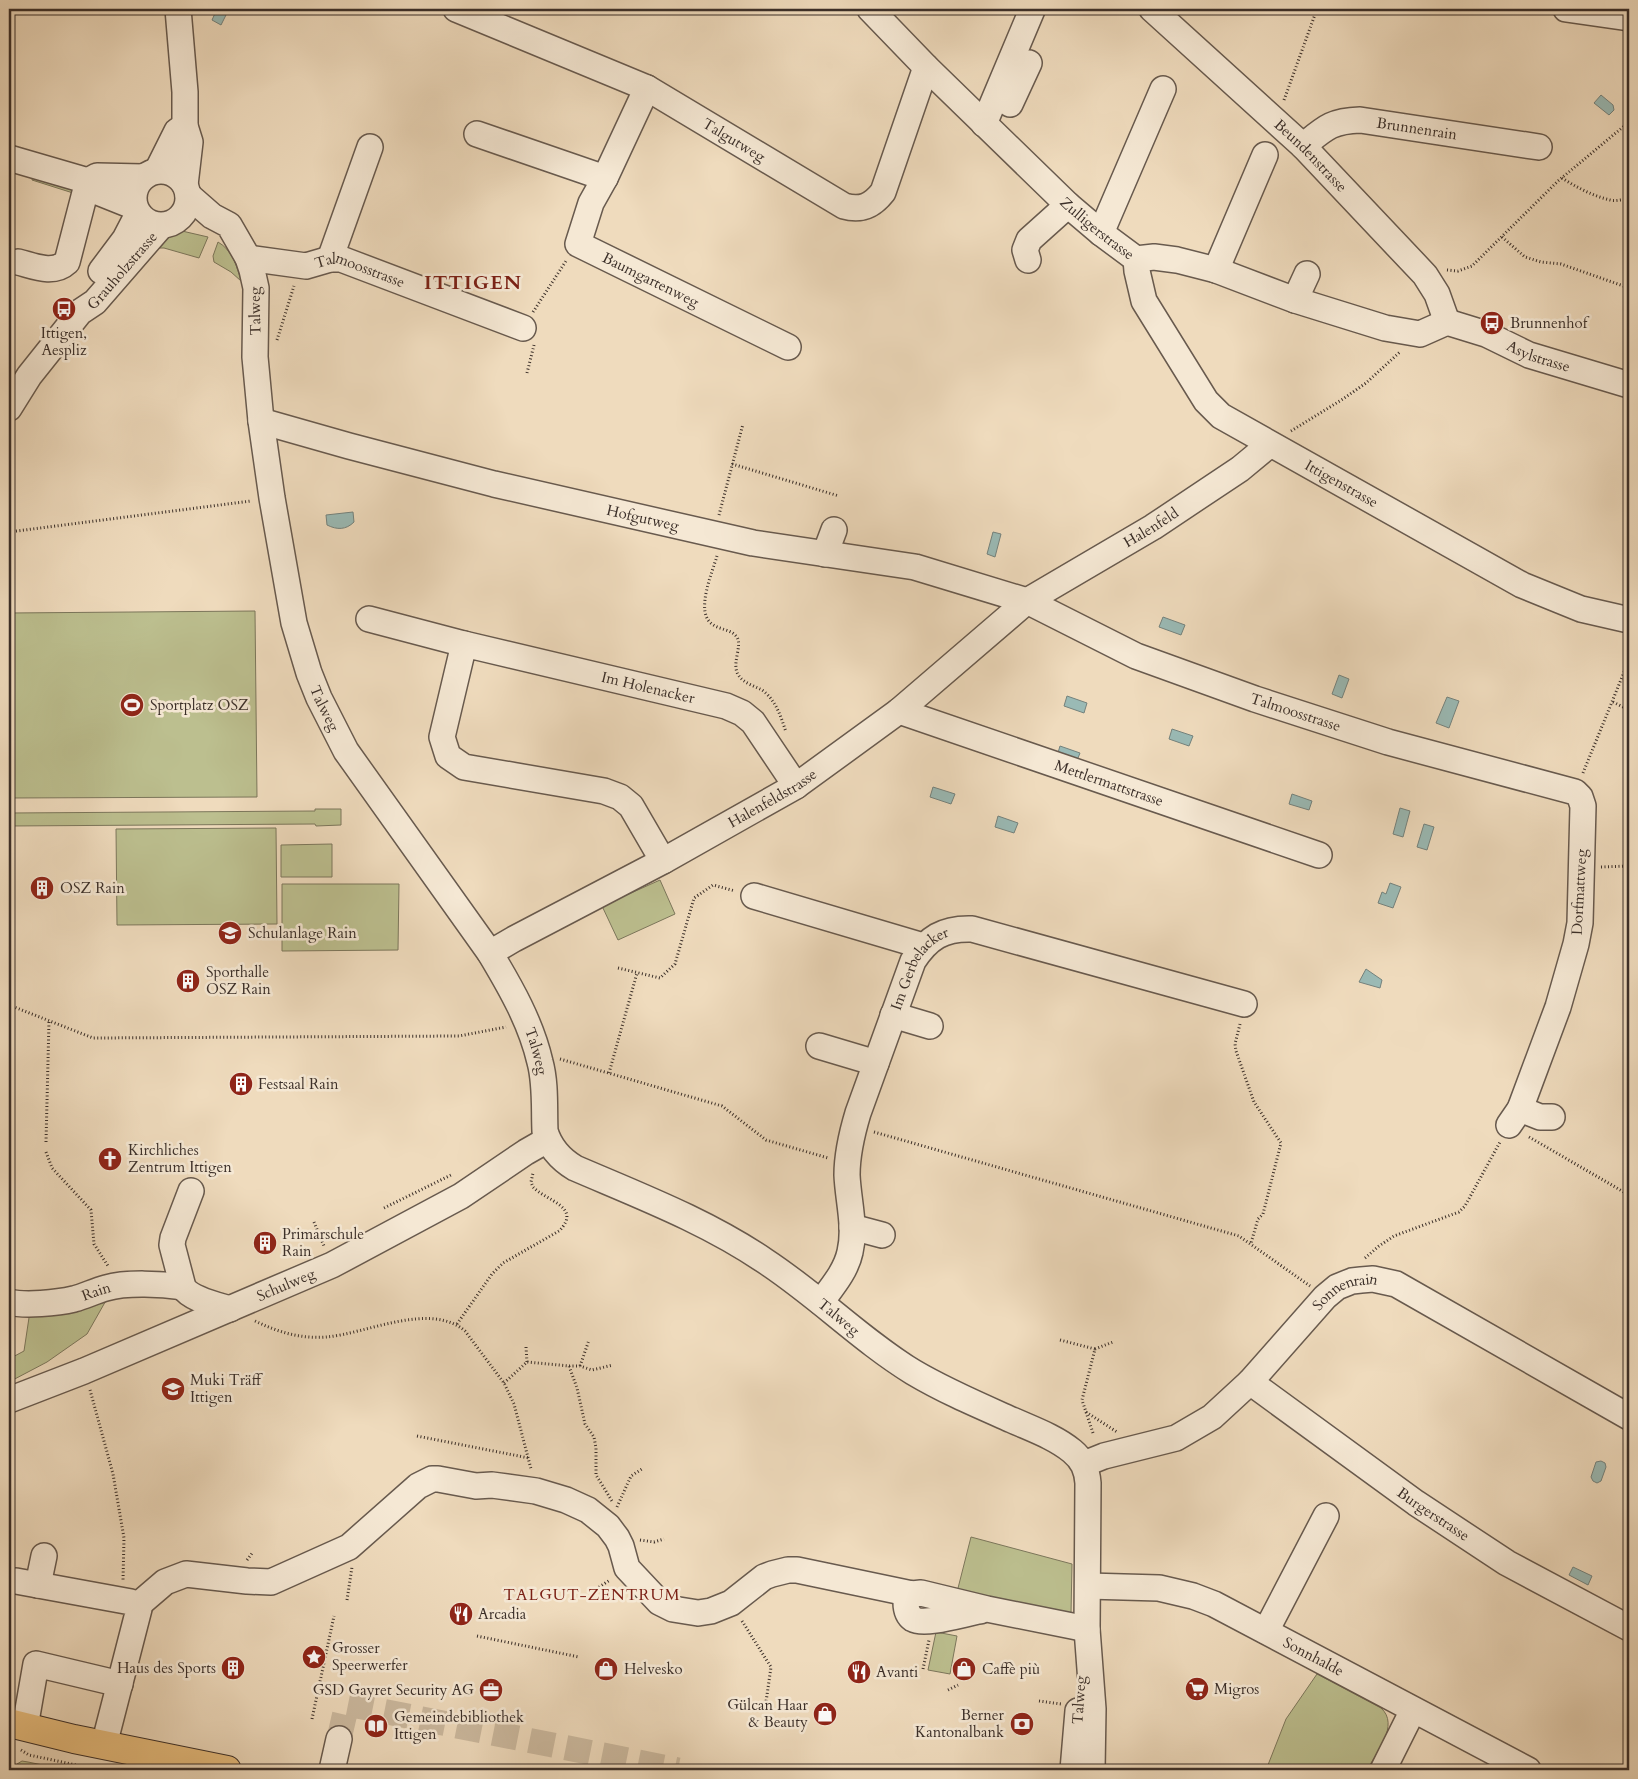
<svg xmlns="http://www.w3.org/2000/svg" width="1638" height="1779" font-family="Cardo,serif">
  <style>
    .green { fill: #bcbf8f; stroke: #7c775c }
    .water { fill: #9abab5; stroke: #74827d }
    .lines { fill: none; stroke-linecap: round; stroke-linejoin: round }
    .minor-tunnel { stroke: #cbb99f; stroke-width: 25; stroke-dasharray: 25 12; stroke-linecap: butt }
    .minor-casing { stroke: #685a4e; stroke-width: 28 }
    .major-casing { stroke: #3b2f29; stroke-width: 30 }
    .path { stroke: #3b2f29; stroke-width: 3; stroke-dasharray: 1 2.5; stroke-linecap: butt }
    .minor { stroke: #f5e8d4; stroke-width: 25 }
    .major { stroke: #e8be7e; stroke-width: 28 }
    .labels { text-anchor: middle; stroke-width: 5; stroke-linejoin: round; paint-order: stroke }
    .street-label { font-size: 15px; fill: #3b2f29; stroke: #f5e8d4 }
    .poi-label { font-size: 15px; fill: #3b2f29; stroke: #f5e8d4; text-anchor: start }
    .neighbourhood-label { font-size: 16px; letter-spacing: 1px; fill: #7a1f14; stroke: #f5e8d4 }
    .district-label { font-size: 20px; font-weight: bold; letter-spacing: 1px; fill: #7a1f14; stroke: #f5e8d4 }
  </style>
  <rect width="100%" height="100%" fill="#efdbbd"/>
  <filter id="stains"><feTurbulence type="fractalNoise" baseFrequency=".004" numOctaves="4"/><feColorMatrix values="0 0 0 0 .2 0 0 0 0 .09 0 0 0 0 .02 0 0 0 .5 -.17"/></filter>
  <radialGradient id="worn" r=".72"><stop offset=".6" stop-color="#630" stop-opacity="0"/><stop offset="1" stop-color="#630" stop-opacity=".3"/></radialGradient>
  <g class="green">
    <polygon points="33,175 74,189 73,193 32,180"/>
    <polygon points="182,231 208,237 199,258 164,248 152,248 170,235"/>
    <path d="M218,242C232,250 237,266 241,281L231,272L214,262L213,256Z"/>
    <polygon points="255,611 257,797 9,798 9,613"/>
    <polygon points="315,809 341,809 341,825 316,826 315,824 9,826 9,813 315,811"/>
    <polygon points="276,828 277,924 117,925 116,829"/>
    <polygon points="332,844 332,877 281,877 281,845"/>
    <polygon points="660,880 675,914 618,940 602,906"/>
    <polygon points="282,884 399,884 398,950 282,951"/>
    <polygon points="108,1297 87,1334 47,1362 9,1382 9,1359 24,1351 30,1311"/>
    <polygon points="971,1537 1072,1564 1071,1614 956,1596"/>
    <polygon points="936,1632 957,1636 950,1674 928,1670"/>
    <path d="M1317,1674L1381,1708C1400,1725 1376,1753 1367,1770H1266L1286,1719Z"/>
    <polygon points="22,1761 28,1762 67,1770 13,1770 17,1764"/>
  </g>
  <g class="water">
    <polygon points="217,9 229,9 221,25 212,20"/>
    <polygon points="1601,95 1613,105 1614,110 1609,115 1594,103"/>
    <path d="M353,512L354,522C346,530 337,530 327,525L326,515Z"/>
    <polygon points="993,532 1001,534 995,557 987,554"/>
    <polygon points="1163,617 1185,625 1181,635 1159,627"/>
    <polygon points="1339,675 1349,679 1342,698 1332,694"/>
    <polygon points="1067,696 1087,703 1084,713 1064,706"/>
    <polygon points="1447,697 1459,701 1449,728 1436,723"/>
    <polygon points="1172,729 1193,736 1189,746 1169,739"/>
    <polygon points="1060,746 1080,753 1076,763 1057,756"/>
    <polygon points="933,787 955,794 951,804 930,797"/>
    <polygon points="1292,794 1312,801 1309,810 1289,804"/>
    <polygon points="1400,808 1410,811 1403,837 1393,834"/>
    <polygon points="998,816 1018,823 1014,833 995,827"/>
    <polygon points="1424,824 1434,827 1427,850 1417,847"/>
    <polygon points="1390,883 1401,887 1393,908 1378,903 1382,892 1386,894"/>
    <polygon points="1366,969 1382,980 1380,988 1359,982"/>
    <polygon points="1601,1461 1605,1463 1606,1467 1601,1481 1597,1483 1593,1481 1591,1477 1596,1462"/>
    <polygon points="1573,1567 1592,1576 1588,1585 1569,1575"/>
  </g>
  <g class="lines">
    <polyline class="minor-tunnel" points="339,1739 347,1704 678,1770"/>
    <g class="minor-casing">
      <g id="minor">
        <polyline points="178,9 185,92 185,126 190,142 185,185"/>
        <path id="s1" d="M456,9L647,88L844,206C861,211 872,206 883,192L926,67"/>
        <path id="s2" d="M870,9L926,67L1068,205L1101,233L1136,259L1154,257L1177,260L1216,270L1295,300L1385,328L1420,334L1447,322"/>
        <path id="s3" d="M1152,9L1303,146L1425,275L1437,294L1447,322"/>
        <polyline points="1566,9 1629,18"/>
        <path id="s4" d="M647,88L605,178L591,203L578,244L788,347"/>
        <polyline points="1010,104 1029,63"/>
        <polyline points="984,124 1032,10"/>
        <polyline points="477,134 605,178"/>
        <path id="s5" d="M1303,146C1325,128 1331,121 1360,120L1539,147"/>
        <polyline points="9,158 88,181 95,191 135,207"/>
        <circle cx="161" cy="198" r="27"/>
        <polyline points="157,171 177,131 185,126"/>
        <polyline points="88,181 97,176 143,177"/>
        <path id="s6" d="M188,195L212,216L229,225L248,258L252,270L256,288L255,357L261,421L272,498L294,623L309,673L319,698L346,751L490,953C511,988 531,1023 540,1062C546,1084 544,1109 545,1131C550,1148 560,1159 575,1168C640,1196 706,1221 765,1261C817,1295 861,1340 913,1372C945,1391 978,1405 1012,1420C1032,1429 1055,1437 1072,1451C1083,1460 1087,1470 1088,1483L1087,1629L1093,1709L1092,1770"/>
        <polyline points="1101,233 1163,89"/>
        <path id="s7" d="M248,258L306,266L330,259H341L523,328"/>
        <polyline points="330,259 370,147"/>
        <path id="s8" d="M1136,259L1137,271L1144,301L1206,401L1221,416L1522,585L1581,609L1629,620"/>
        <polyline points="1028,260 1025,250 1029,240 1068,205"/>
        <path d="M18,262C34,266 53,275 67,262L88,181"/>
        <polyline points="1216,270 1265,155"/>
        <polyline points="101,271 125,239 138,214"/>
        <polyline points="1295,300 1307,274"/>
        <path id="s9" d="M1447,322L1486,334L1529,355L1629,385"/>
        <path id="s10" d="M9,408L29,376L80,312L95,302L161,226"/>
        <path id="s11" d="M261,421L349,446L494,484L753,543L915,567L1027,601L1136,656L1255,699L1388,742L1575,792L1580,797L1583,806L1580,923L1576,944L1558,1007L1520,1109L1509,1125"/>
        <polyline points="825,554 834,530"/>
        <polyline points="369,619 464,644"/>
        <path id="s12" d="M899,711L1319,855"/>
        <path id="s13" d="M663,861L631,806L620,797L604,791L464,767L448,756L442,737L464,644L726,706L742,713L753,722L796,786"/>
        <polyline points="754,896 923,946"/>
        <path id="s14" d="M490,953L514,939L663,861L796,786L899,711L1027,601L1153,527L1240,469L1269,445"/>
        <polyline points="893,1015 930,1026"/>
        <polyline points="819,1046 876,1063"/>
        <polyline points="1520,1109 1540,1117 1552,1117"/>
        <path d="M191,1191L173,1238L172,1245L183,1287C190,1299 217,1305 230,1309"/>
        <polyline points="852,1227 882,1235"/>
        <path id="s15" d="M9,1302C25,1306 57,1303 74,1299C85,1296 95,1291 106,1288C127,1282 162,1284 183,1287"/>
        <path id="s16" d="M821,1302C832,1287 846,1271 850,1252C856,1227 848,1200 847,1175C847,1154 852,1133 858,1113L913,961C928,938 943,928 972,929L1244,1004"/>
        <path id="s17" d="M1250,1382L1416,1503L1507,1563L1629,1628"/>
        <path id="s18" d="M9,1400L84,1371L332,1265L461,1196L526,1152L547,1140"/>
        <path id="s19" d="M1084,1464L1104,1456L1176,1438L1212,1417L1250,1382L1325,1297L1337,1287L1352,1281L1361,1280L1373,1279L1396,1284L1629,1417"/>
        <polyline points="16,1581 131,1602 139,1609 104,1745"/>
        <polyline points="38,1585 44,1556"/>
        <path id="s20" d="M1088,1586L1159,1588L1193,1596L1214,1604L1528,1770"/>
        <path d="M912,1594L906,1602C906,1608 907,1615 913,1619C925,1626 966,1613 980,1611"/>
        <polyline points="137,1606 165,1582 186,1574 247,1581 271,1582 349,1547 418,1486 432,1479 438,1479 476,1486 492,1485 536,1491 566,1500 588,1510 608,1526 617,1538 621,1546 627,1568 659,1602 673,1609 698,1613 711,1611 731,1603 764,1577 772,1574 788,1570 797,1570 912,1594 921,1593 987,1609 1087,1629"/>
        <polyline points="1266,1631 1326,1516"/>
        <polyline points="25,1727 36,1664 120,1684"/>
        <polyline points="332,1770 339,1739"/>
        <polyline points="1073,1770 1078,1711"/>
        <polyline points="1383,1770 1413,1710"/>
      </g>
    </g>
    <g class="major-casing">
      <polyline id="major" points="9,1723 74,1739 227,1770"/>
    </g>
    <g class="path">
      <polyline points="1284,100 1317,9"/>
      <path d="M1562,178C1576,187 1593,196 1610,200C1617,202 1622,198 1629,201"/>
      <polyline points="1502,237 1525,257 1541,262 1561,264 1629,288"/>
      <polyline points="1447,270 1458,271 1472,266 1558,181 1629,122"/>
      <polyline points="533,312 566,261"/>
      <polyline points="277,340 294,286"/>
      <polyline points="527,373 534,345"/>
      <polyline points="1291,431 1343,399 1366,383 1401,351"/>
      <polyline points="732,464 839,496"/>
      <polyline points="719,515 743,424"/>
      <polyline points="9,532 251,501"/>
      <path d="M717,556C712,573 695,612 712,624C720,630 730,629 736,636C744,645 730,664 739,676C744,683 754,686 762,690C776,700 781,717 786,732"/>
      <polyline points="1613,702 1629,710"/>
      <polyline points="1583,773 1629,660"/>
      <polyline points="1601,867 1629,866"/>
      <polyline points="618,968 660,978 675,964 694,898 713,885 735,891"/>
      <polyline points="9,1005 93,1038 459,1036 506,1027"/>
      <polyline points="1240,1024 1235,1044 1236,1051 1254,1102 1281,1143 1263,1214 1258,1219 1251,1243"/>
      <polyline points="560,1059 722,1106 766,1140 828,1158"/>
      <polyline points="609,1073 637,973"/>
      <polyline points="874,1132 1239,1236 1310,1286"/>
      <polyline points="1529,1137 1629,1195"/>
      <polyline points="46,1142 49,1021"/>
      <polyline points="46,1152 52,1168 91,1210 94,1244 108,1266"/>
      <polyline points="384,1208 453,1174"/>
      <polyline points="314,1222 324,1246"/>
      <polyline points="1365,1258 1379,1246 1394,1236 1459,1212 1465,1206 1500,1142"/>
      <path d="M255,1321C278,1332 300,1339 326,1337C366,1334 430,1301 465,1331L504,1383L514,1404L531,1469"/>
      <path d="M457,1324L492,1274L503,1263L559,1231C583,1207 546,1201 533,1187L531,1182L533,1173"/>
      <polyline points="1060,1340 1095,1349 1082,1400 1093,1433"/>
      <polyline points="526,1347 527,1362"/>
      <polyline points="1095,1349 1113,1342"/>
      <polyline points="569,1366 580,1366 592,1370 613,1365"/>
      <polyline points="580,1366 589,1340"/>
      <polyline points="504,1383 527,1362 569,1366 577,1388 585,1424 594,1437 596,1448 596,1475 612,1501"/>
      <polyline points="90,1390 113,1474 124,1538 123,1580"/>
      <polyline points="1086,1412 1117,1432"/>
      <polyline points="417,1436 529,1458"/>
      <polyline points="617,1507 631,1476 642,1469"/>
      <polyline points="640,1540 654,1542 664,1539"/>
      <polyline points="247,1560 253,1552"/>
      <polyline points="593,1591 610,1580"/>
      <polyline points="347,1600 352,1567"/>
      <polyline points="742,1621 771,1667 765,1709"/>
      <polyline points="477,1636 579,1657"/>
      <polyline points="923,1669 929,1640"/>
      <polyline points="948,1690 958,1685"/>
      <polyline points="1039,1701 1061,1704"/>
      <polyline points="312,1719 334,1616"/>
      <polyline points="21,1750 29,1755 100,1770"/>
    </g>
    <use href="#minor" class="minor"/>
    <use href="#major" class="major"/>
  </g>
  <defs>
    <g id="bus-disc" transform="scale(1.25)"><circle r="9.5" fill="#8f2418" stroke="#f5e8d4"/><path d="M-5-6H5V4H4V6H2V4H-2V6H-4V4H-5ZM-3.5-4V0h7V-4ZM-3.5 1.2v1.5H-2V1.2ZM2 1.2v1.5H3.5V1.2Z" fill="#fff"/></g>
    <g id="stadium-disc" transform="scale(1.25)"><circle r="9.5" fill="#8f2418" stroke="#f5e8d4"/><path d="M0-5a6.5 5 0 1 0 0 10a6.5 5 0 1 0 0-10ZM-3.5-1.8h7v3.6h-7Z" fill="#fff"/></g>
    <g id="building-disc" transform="scale(1.25)"><circle r="9.5" fill="#8f2418" stroke="#f5e8d4"/><path d="M-4-6H4V6H1V3H-1V6H-4ZM-2.5-4.3h1.7v1.8h-1.7ZM.8-4.3h1.7v1.8H.8ZM-2.5-1h1.7V.8h-1.7ZM.8-1h1.7V.8H.8Z" fill="#fff"/></g>
    <g id="school-disc" transform="scale(1.25)"><circle r="9.5" fill="#8f2418" stroke="#f5e8d4"/><path d="M0-5L7-2L0 1L-7-2ZM-4 1L0 2.5L4 1V4Q0 6-4 4Z" fill="#fff"/></g>
    <g id="church-disc" transform="scale(1.25)"><circle r="9.5" fill="#8f2418" stroke="#f5e8d4"/><path d="M-1.2-6h2.4v3.5h3.3v2.4h-3.3V6h-2.4V-.1h-3.3v-2.4h3.3Z" fill="#fff"/></g>
    <g id="restaurant-disc" transform="scale(1.25)"><circle r="9.5" fill="#8f2418" stroke="#f5e8d4"/><path d="M-5-6h1v4h1v-4h1v4h1v-4h1v5L-1.5 .5V6h-2V.5L-5-1ZM5-6V6H3V1.5H1.5Q1.5-4 5-6Z" fill="#fff"/></g>
    <g id="sight-disc" transform="scale(1.25)"><circle r="9.5" fill="#8f2418" stroke="#f5e8d4"/><path d="M0-6L1.8-2.2L6-1.7L2.9 1.2L3.7 5.4L0 3.3L-3.7 5.4L-2.9 1.2L-6-1.7L-1.8-2.2Z" fill="#fff"/></g>
    <g id="shop-disc" transform="scale(1.25)"><circle r="9.5" fill="#8f2418" stroke="#f5e8d4"/><path d="M-5-2.5h2.3a2.7 3.5 0 0 1 5.4 0H5L5.5 6h-11ZM-1.5-2.5h3a1.5 2.3 0 0 0-3 0Z" fill="#fff"/></g>
    <g id="supermarket-disc" transform="scale(1.25)"><circle r="9.5" fill="#8f2418" stroke="#f5e8d4"/><path d="M-6-5.5h2.5l.6 2H6L4.5 2H-2.5L-4.4-4H-6ZM-1.5 3.2a1.3 1.3 0 1 0 .1 0ZM3 3.2a1.3 1.3 0 1 0 .1 0Z" fill="#fff"/></g>
    <g id="office-disc" transform="scale(1.25)"><circle r="9.5" fill="#8f2418" stroke="#f5e8d4"/><path d="M-6-3h4V-5.5h4V-3h4V5H-6ZM-1-4.5V-3h2v-1.5ZM-6 0V1H6V0Z" fill="#fff"/></g>
    <g id="bank-disc" transform="scale(1.25)"><circle r="9.5" fill="#8f2418" stroke="#f5e8d4"/><path d="M-6-4H6V4H-6ZM0-2.3a2.3 2.3 0 1 0 0 4.6a2.3 2.3 0 1 0 0-4.6Z" fill="#fff"/></g>
    <g id="library-disc" transform="scale(1.25)"><circle r="9.5" fill="#8f2418" stroke="#f5e8d4"/><path d="M-6-4Q-3-5.5-.7-3.5V5Q-3 3-6 4ZM6-4Q3-5.5 .7-3.5V5Q3 3 6 4Z" fill="#fff"/></g>
  </defs>
  <g fill-rule="evenodd">
    <use href="#bus-disc" x="64" y="309"/>
    <use href="#bus-disc" x="1492" y="323"/>
    <use href="#stadium-disc" x="132" y="705"/>
    <use href="#building-disc" x="42" y="888"/>
    <use href="#school-disc" x="230" y="933"/>
    <use href="#building-disc" x="188" y="981"/>
    <use href="#building-disc" x="241" y="1084"/>
    <use href="#church-disc" x="110" y="1159"/>
    <use href="#building-disc" x="265" y="1243"/>
    <use href="#school-disc" x="173" y="1389"/>
    <use href="#restaurant-disc" x="461" y="1614"/>
    <use href="#sight-disc" x="314" y="1657"/>
    <use href="#building-disc" x="233" y="1668"/>
    <use href="#shop-disc" x="606" y="1669"/>
    <use href="#shop-disc" x="964" y="1669"/>
    <use href="#restaurant-disc" x="859" y="1672"/>
    <use href="#supermarket-disc" x="1197" y="1689"/>
    <use href="#office-disc" x="491" y="1690"/>
    <use href="#shop-disc" x="825" y="1714"/>
    <use href="#bank-disc" x="1022" y="1724"/>
    <use href="#library-disc" x="376" y="1726"/>
  </g>
  <g class="labels">
    <g class="street-label">
      <text dy="5" stroke="none"><textPath href="#s5" startOffset="122">Brunnenrain</textPath></text>
      <text dy="5" stroke="none"><textPath href="#s1" startOffset="308">Talgutweg</textPath></text>
      <text dy="5" stroke="none"><textPath href="#s3" startOffset="216">Beundenstrasse</textPath></text>
      <text dy="5" stroke="none"><textPath href="#s2" startOffset="316">Zulligerstrasse</textPath></text>
      <text dy="5" stroke="none"><textPath href="#s10" startOffset="179">Grauholzstrasse</textPath></text>
      <text dy="5" stroke="none"><textPath href="#s7" startOffset="115">Talmoosstrasse</textPath></text>
      <text dy="5" stroke="none"><textPath href="#s4" startOffset="252">Baumgartenweg</textPath></text>
      <text transform="translate(255 311) rotate(-91)" y="5">Talweg</text>
      <text dy="5" stroke="none"><textPath href="#s9" startOffset="98">Asylstrasse</textPath></text>
      <text dy="5" stroke="none"><textPath href="#s8" startOffset="320">Ittigenstrasse</textPath></text>
      <text dy="5" stroke="none"><textPath href="#s11" startOffset="394">Hofgutweg</textPath></text>
      <text dy="5" stroke="none"><textPath href="#s14" startOffset="789">Halenfeld</textPath></text>
      <text dy="5" stroke="none"><textPath href="#s13" startOffset="561">Im Holenacker</textPath></text>
      <text dy="5" stroke="none"><textPath href="#s6" startOffset="549">Talweg</textPath></text>
      <text dy="5" stroke="none"><textPath href="#s11" startOffset="1079">Talmoosstrasse</textPath></text>
      <text dy="5" stroke="none"><textPath href="#s12" startOffset="222">Mettlermattstrasse</textPath></text>
      <text dy="5" stroke="none"><textPath href="#s14" startOffset="322">Halenfeldstrasse</textPath></text>
      <text transform="translate(1579 892) rotate(-87)" y="5">Dorfmattweg</text>
      <text dy="5" stroke="none"><textPath href="#s16" startOffset="358">Im Gerbelacker</textPath></text>
      <text dy="5" stroke="none"><textPath href="#s6" startOffset="954">Talweg</textPath></text>
      <text dy="5" stroke="none"><textPath href="#s18" startOffset="300">Schulweg</textPath></text>
      <text dy="5" stroke="none"><textPath href="#s15" startOffset="89">Rain</textPath></text>
      <text dy="5" stroke="none"><textPath href="#s19" startOffset="324">Sonnenrain</textPath></text>
      <text dy="5" stroke="none"><textPath href="#s6" startOffset="1388">Talweg</textPath></text>
      <text dy="5" stroke="none"><textPath href="#s17" startOffset="226">Burgerstrasse</textPath></text>
      <text dy="5" stroke="none"><textPath href="#s20" startOffset="241">Sonnhalde</textPath></text>
      <text transform="translate(1079 1700) rotate(-86)" y="5">Talweg</text>
    </g>
    <g class="poi-label">
      <text x="1510" y="328">Brunnenhof</text>
      <text x="64" y="338" text-anchor="middle">Ittigen,<tspan x="64" dy="17">Aespliz</tspan></text>
      <text x="150" y="710">Sportplatz OSZ</text>
      <text x="60" y="893">OSZ Rain</text>
      <text x="248" y="938">Schulanlage Rain</text>
      <text x="206" y="977">Sporthalle<tspan x="206" dy="17">OSZ Rain</tspan></text>
      <text x="258" y="1089">Festsaal Rain</text>
      <text x="128" y="1155">Kirchliches<tspan x="128" dy="17">Zentrum Ittigen</tspan></text>
      <text x="282" y="1239">Primarschule<tspan x="282" dy="17">Rain</tspan></text>
      <text x="190" y="1385">Muki Träff<tspan x="190" dy="17">Ittigen</tspan></text>
      <text x="478" y="1619">Arcadia</text>
      <text x="332" y="1653">Grosser<tspan x="332" dy="17">Speerwerfer</tspan></text>
      <text x="216" y="1673" text-anchor="end">Haus des Sports</text>
      <text x="624" y="1674">Helvesko</text>
      <text x="982" y="1674">Caffè più</text>
      <text x="876" y="1677">Avanti</text>
      <text x="1214" y="1694">Migros</text>
      <text x="474" y="1695" text-anchor="end">GSD Gayret Security AG</text>
      <text x="808" y="1710" text-anchor="end">Gülcan Haar<tspan x="808" dy="17">&amp; Beauty</tspan></text>
      <text x="1004" y="1720" text-anchor="end">Berner<tspan x="1004" dy="17">Kantonalbank</tspan></text>
      <text x="394" y="1722">Gemeindebibliothek<tspan x="394" dy="17">Ittigen</tspan></text>
    </g>
    <g class="neighbourhood-label">
      <text x="592" y="1600">TALGUT-ZENTRUM</text>
    </g>
    <g class="district-label">
      <text x="473" y="289">ITTIGEN</text>
    </g>
  </g>
  <rect width="1638" height="1779" fill="none" stroke="#efdbbd" stroke-width="30"/>
  <rect x="10" y="10" width="1618" height="1759" fill="none" stroke="#3b2f29" stroke-width="2.5"/>
  <rect x="15" y="15" width="1608" height="1749" fill="none" stroke="#3b2f29"/>
  <rect width="100%" height="100%" filter="url(#stains)"/>
  <rect width="100%" height="100%" fill="url(#worn)"/>
</svg>
